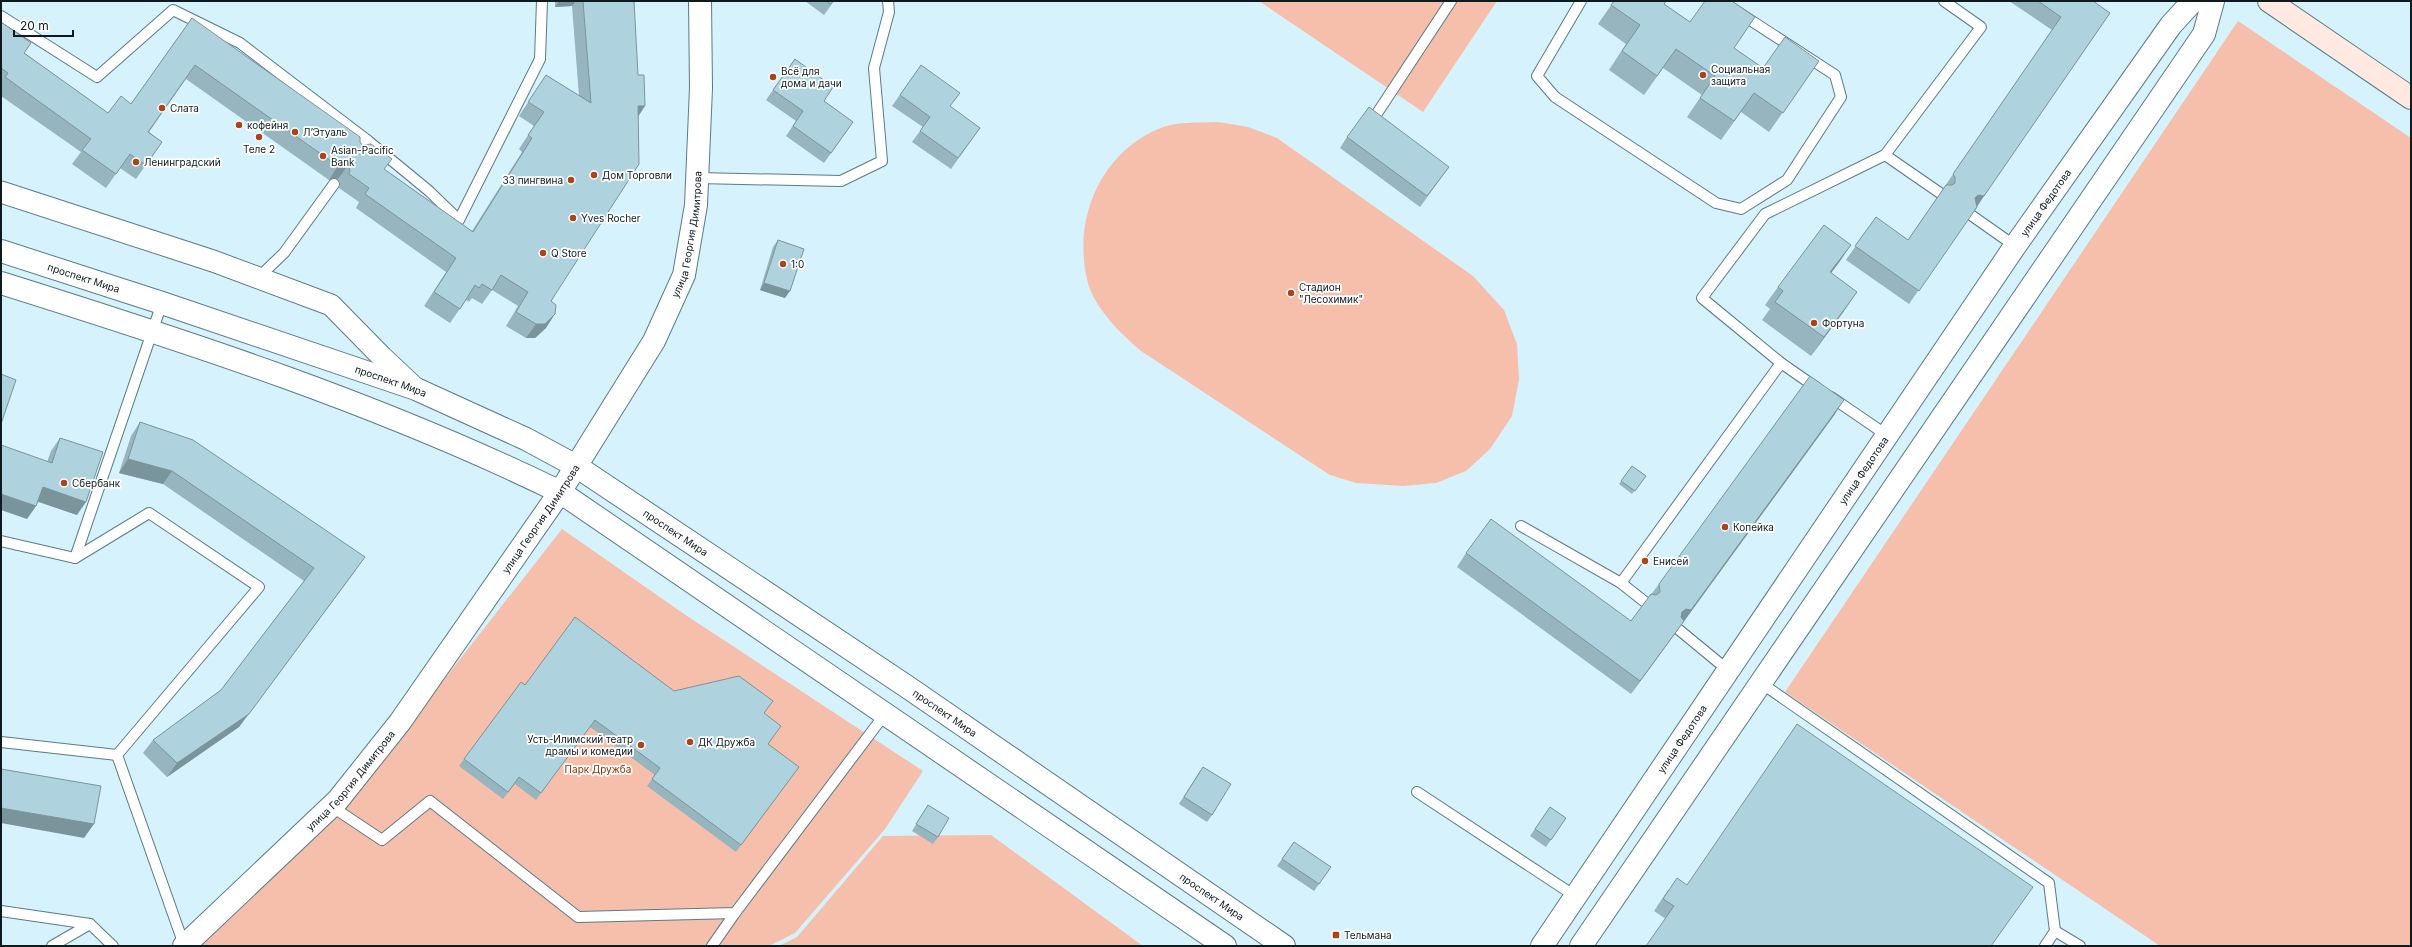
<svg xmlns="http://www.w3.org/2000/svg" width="2412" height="947" font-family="Inter,sans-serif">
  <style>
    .green { fill: #f6bfab }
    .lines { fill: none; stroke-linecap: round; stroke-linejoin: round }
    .service-casing { stroke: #5a7b86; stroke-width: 12 }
    .minor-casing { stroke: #5a7b86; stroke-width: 23 }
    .tertiary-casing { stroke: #5a7b86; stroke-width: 24 }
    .secondary-casing { stroke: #5a7b86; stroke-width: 24 }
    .service { stroke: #fff; stroke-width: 10 }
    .minor { stroke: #fff; stroke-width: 21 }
    .tertiary { stroke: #fff; stroke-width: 22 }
    .secondary { stroke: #ffe9e1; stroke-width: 22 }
    .wall { fill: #96b5bf }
    .shaded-wall { fill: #7a949b }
    .building { fill: #afd3de; stroke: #7a949b }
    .poi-dot { fill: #ab4519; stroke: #fff; stroke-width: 1.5 }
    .labels { text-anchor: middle; stroke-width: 3.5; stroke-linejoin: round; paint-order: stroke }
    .poi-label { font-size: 10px; fill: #0d1a1e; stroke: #fff; text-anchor: start }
    .street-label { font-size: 10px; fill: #0d1a1e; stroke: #fff }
    .park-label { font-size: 10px; fill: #8b3103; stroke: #fff }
  </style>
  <rect width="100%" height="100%" fill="#d6f2fc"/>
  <g class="green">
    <polygon points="1259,1 1497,1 1423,112"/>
    <polygon points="2238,21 2411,138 2411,946 2160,946 1785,692"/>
    <path d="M1218,122L1248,127L1277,138L1473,276L1504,310L1517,344L1519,379L1512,416L1490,449L1466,471L1436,483L1403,486L1356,483L1330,475L1141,351C1120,333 1093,307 1087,279C1073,219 1100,154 1158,129C1176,121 1198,123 1218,122Z"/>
    <polygon points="562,529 687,616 923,771 885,829 795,933 769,946 192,946 348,802"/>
    <polygon points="991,835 1143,946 779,946 797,937 883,836"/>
  </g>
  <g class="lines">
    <g class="service-casing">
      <g id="service">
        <polyline points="1581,1 1537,76 1555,97 1716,203 1741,209 1787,180 1841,97 1835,75 1721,1"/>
        <polyline points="1,16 97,77 173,10 240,43 367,140"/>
        <polyline points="1374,118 1451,1"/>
        <polyline points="363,145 367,140 429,191 459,220 540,59 542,1"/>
        <polyline points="697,178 841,181 882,161 874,68 889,12 888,1"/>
        <polyline points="1940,193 1885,155 1981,27 1944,1"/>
        <polyline points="1971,215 2015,246"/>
        <polyline points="258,278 284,253 334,184"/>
        <polyline points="1781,363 1817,388"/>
        <polyline points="1831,397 1888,436"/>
        <polyline points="1521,526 1621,583"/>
        <polyline points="1,541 75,558 149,513 259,587 117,755 184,945"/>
        <polyline points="75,558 162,303"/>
        <polyline points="1645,602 1621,583 1781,363 1702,298 1765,214 1885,155"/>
        <polyline points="1678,629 1729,671"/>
        <polyline points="1761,683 2049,883 2055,931 2045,946"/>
        <polyline points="1,742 117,755"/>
        <polyline points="1417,792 1575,896"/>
        <polyline points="331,806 382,840 430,801 578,917 735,913 885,714"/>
        <polyline points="1,911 90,924"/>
        <polyline points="2055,931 2080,946"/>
        <polyline points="52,946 90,924 113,946"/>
        <polyline points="712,946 735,913"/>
      </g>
    </g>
    <g class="minor-casing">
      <polyline id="minor" points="1,192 213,261 331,305 382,357 416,389"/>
    </g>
    <g class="tertiary-casing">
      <g id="tertiary">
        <path id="s1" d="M1,251L162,303L416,389L526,439L576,466L906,686L1284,946"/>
        <path d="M1,283C192,343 380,404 560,492L1225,946"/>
        <path id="s2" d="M184,946L338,800L400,722L560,492L654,341L684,275L696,205L701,88L700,1"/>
        <path id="s3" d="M1542,946L2015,246L2171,25L2193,1"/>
        <polyline points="1581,946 2204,34 2213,1"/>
      </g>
    </g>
    <g class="secondary-casing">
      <polyline id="secondary" points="2269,1 2411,98"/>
    </g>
    <use href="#service" class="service"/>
    <use href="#minor" class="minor"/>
    <use href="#tertiary" class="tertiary"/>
    <use href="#secondary" class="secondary"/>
  </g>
  <g class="wall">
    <polygon points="555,1 634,1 638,117 551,301 546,328 535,338 526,338 506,326 518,306 492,290 482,304 472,298 469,302 466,300 450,323 424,306 446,272 356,208 359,202 339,188 340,184 338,179 334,178 329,180 186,79 149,132 162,142 136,179 120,168 106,188 72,164 81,152 1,96 1,22 24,53 108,113 131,104 192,18 360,142 384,169 472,231 522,152 519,149 534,126 519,116 546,75 579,96 572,6 555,7"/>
    <polygon points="805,1 834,1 824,15"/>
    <polygon points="1614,1 1664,4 1690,22 1734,48 1763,68 1819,61 1769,132 1741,112 1721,140 1687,117 1702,95 1663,68 1644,95 1609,70 1626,44 1598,24"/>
    <polygon points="2009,1 2093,1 2110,13 1909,304 1846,260 1876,217 1908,240 2052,30"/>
    <polygon points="795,59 824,101 853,122 824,163 786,136 796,121 766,100"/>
    <polygon points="921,65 950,107 980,128 951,169 912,142 923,127 892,106"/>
    <polygon points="1347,137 1449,167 1420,207 1340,148"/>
    <polygon points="778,240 785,298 760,290 773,247"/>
    <polygon points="1851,245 1831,273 1844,311 1811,356 1762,320 1770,309 1765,305 1778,287"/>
    <polygon points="1835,414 1631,694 1457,567 1466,553 1631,621 1659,584"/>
    <polygon points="140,422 356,570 239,727 167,777 143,753 153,740 221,690 304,581 163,484 119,473 131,436"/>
    <polygon points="60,438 77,515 38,502 36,506 27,519 51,451"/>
    <polygon points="1632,466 1646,476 1632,494 1619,484"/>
    <polygon points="525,685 674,691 764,713 768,744 799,767 736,852 647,786 655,775 590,727 536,800 515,784 503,799 459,766 464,759"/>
    <polygon points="1203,767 1212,815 1207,822 1179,804 1198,774"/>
    <polygon points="928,805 938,837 933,844 912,831"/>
    <polygon points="1550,807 1566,818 1546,847 1530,836"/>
    <polygon points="1294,842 1331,867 1314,891 1277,866"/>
    <polygon points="1687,885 1991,946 1666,919 1654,911 1668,890"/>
  </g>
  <g class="shaded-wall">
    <polygon points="559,1 576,1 572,6 555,7"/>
    <polygon points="638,106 645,106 636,120"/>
    <polygon points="344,164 348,165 338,179 334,178 329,180 338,166"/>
    <polygon points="1978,195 1984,196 1975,210 1975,198"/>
    <polygon points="1851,245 1838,264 1817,291 1830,272"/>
    <polygon points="764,283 790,291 785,298 760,290"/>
    <polygon points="1857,292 1844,311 1811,356 1824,337"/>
    <polygon points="555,314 546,328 535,338 526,338 536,324"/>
    <polygon points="1844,400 1835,414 1631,694 1640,681 1676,623 1682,612"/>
    <polygon points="128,459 172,471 163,484 119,473"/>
    <polygon points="43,487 86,502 77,515 34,500"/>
    <polygon points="1,494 36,506 27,519 1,510"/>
    <polygon points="365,557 239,727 167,777 177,763"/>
    <polygon points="1,808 94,824 84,838 1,823"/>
  </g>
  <g class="building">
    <polygon points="583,1 634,1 638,75 644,75 645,106 638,106 639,164 551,301 556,305 555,314 545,324 536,324 516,312 528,292 501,275 492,290 482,284 479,288 475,285 460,309 434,292 456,258 365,194 369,188 349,174 350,170 348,165 344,164 338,166 195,65 148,132 162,142 146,165 130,154 116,174 82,150 91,139 5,77 8,73 1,68 1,22 31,43 24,53 108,113 121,96 131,104 192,18 360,137 360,142 362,145 371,144 392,159 384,169 473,232 532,138 528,135 544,112 528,102 546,75 591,103"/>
    <polygon points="826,1 833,1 831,4"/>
    <polygon points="1614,1 1666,1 1664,4 1690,22 1705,1 1732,1 1755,17 1734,48 1763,68 1785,37 1819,61 1783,113 1754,93 1734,121 1700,98 1715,76 1676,49 1657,76 1622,51 1640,25 1611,5"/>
    <polygon points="2038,1 2093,1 2110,13 1984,196 1978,195 1975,198 1977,207 1919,291 1855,246 1876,217 1908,240 1946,185 1952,185 1955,183 1955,177 1953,174 2061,17"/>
    <polygon points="795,59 833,87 824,101 853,122 831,153 793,126 803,111 773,90"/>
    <polygon points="921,65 960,93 950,106 980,128 958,158 920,131 930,117 900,95"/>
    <polygon points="1369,107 1449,167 1427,196 1347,137"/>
    <polygon points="1824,225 1851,245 1830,272 1857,292 1824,337 1775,302 1783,291 1778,287"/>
    <polygon points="778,240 804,249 790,291 764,283"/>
    <polygon points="1,374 16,380 1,424"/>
    <polygon points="1810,376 1844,400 1691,610 1686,609 1682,612 1681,617 1684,621 1640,681 1466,553 1491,519 1631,621 1651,594 1656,595 1660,592 1659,584"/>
    <polygon points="140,422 193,440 365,557 249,714 177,763 153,740 221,690 314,568 172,471 128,459"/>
    <polygon points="60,438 103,452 86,502 43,487 36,506 1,494 1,445 52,463"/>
    <polygon points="1632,466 1646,476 1635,491 1621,481"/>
    <polygon points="575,617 674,691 739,676 773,701 764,713 781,726 768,744 799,767 741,845 652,779 660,768 595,720 541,793 519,777 508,792 464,759 521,682 525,685"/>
    <polygon points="1797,724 2033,887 1991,946 1646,946 1674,906 1663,899 1677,878 1687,885"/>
    <polygon points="1203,767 1231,784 1212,815 1184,797"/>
    <polygon points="1,769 101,786 94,824 1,808"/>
    <polygon points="928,805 949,818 938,837 916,824"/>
    <polygon points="1550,807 1566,818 1551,840 1535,829"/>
    <polygon points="1294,842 1331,867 1319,884 1282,859"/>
  </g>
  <g class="poi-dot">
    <circle cx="1703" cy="75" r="4"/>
    <circle cx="773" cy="77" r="4"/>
    <circle cx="162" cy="108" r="4"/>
    <circle cx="239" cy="125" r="4"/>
    <circle cx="295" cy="132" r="4"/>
    <circle cx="259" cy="137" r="4"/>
    <circle cx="323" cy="156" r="4"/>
    <circle cx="136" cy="162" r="4"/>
    <circle cx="594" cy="175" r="4"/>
    <circle cx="571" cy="180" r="4"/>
    <circle cx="573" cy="218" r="4"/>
    <circle cx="543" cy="253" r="4"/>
    <circle cx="783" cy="264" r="4"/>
    <circle cx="1291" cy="293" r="4"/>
    <circle cx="1814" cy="323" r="4"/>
    <circle cx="64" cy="483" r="4"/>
    <circle cx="1725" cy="527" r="4"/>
    <circle cx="1645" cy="561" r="4"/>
    <circle cx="690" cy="742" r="4"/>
    <circle cx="641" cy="745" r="4"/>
    <rect x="1332" y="931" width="8" height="8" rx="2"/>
  </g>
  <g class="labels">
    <g class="poi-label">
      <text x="1711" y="73">Социальная<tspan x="1711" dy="12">защита</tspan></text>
      <text x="781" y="75">Всё для<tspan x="781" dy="12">дома и дачи</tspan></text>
      <text x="170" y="112">Слата</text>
      <text x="247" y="129">кофейня</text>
      <text x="303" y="136">Л’Этуаль</text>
      <text x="259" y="153" text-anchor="middle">Теле 2</text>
      <text x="331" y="154">Asian-Pacific<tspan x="331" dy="12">Bank</tspan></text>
      <text x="144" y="166">Ленинградский</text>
      <text x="602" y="179">Дом Торговли</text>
      <text x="563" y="184" text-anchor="end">33 пингвина</text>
      <text x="581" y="222">Yves Rocher</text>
      <text x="551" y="257">Q Store</text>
      <text x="791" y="268">1:0</text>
      <text x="1299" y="291">Стадион<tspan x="1299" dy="12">"Лесохимик"</tspan></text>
      <text x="1822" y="327">Фортуна</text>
      <text x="72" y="487">Сбербанк</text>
      <text x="1733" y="531">Копейка</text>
      <text x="1653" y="565">Енисей</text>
      <text x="633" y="743" text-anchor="end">Усть-Илимский театр<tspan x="633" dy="12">драмы и комедии</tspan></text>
      <text x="698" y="746">ДК Дружба</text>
      <text x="1344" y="939">Тельмана</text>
    </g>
    <g class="street-label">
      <text dy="4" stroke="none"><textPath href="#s3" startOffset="898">улица Федотова</textPath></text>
      <text dy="4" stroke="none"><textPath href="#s2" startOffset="883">улица Георгия Димитрова</textPath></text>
      <text dy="4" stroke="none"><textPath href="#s1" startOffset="87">проспект Мира</textPath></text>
      <text dy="4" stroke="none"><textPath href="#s1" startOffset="411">проспект Мира</textPath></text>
      <text dy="4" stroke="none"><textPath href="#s3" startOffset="574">улица Федотова</textPath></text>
      <text dy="4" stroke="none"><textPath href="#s2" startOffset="559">улица Георгия Димитрова</textPath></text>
      <text dy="4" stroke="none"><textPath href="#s1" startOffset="735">проспект Мира</textPath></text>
      <text dy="4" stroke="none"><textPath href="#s1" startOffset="1059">проспект Мира</textPath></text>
      <text dy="4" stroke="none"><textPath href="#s3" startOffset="250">улица Федотова</textPath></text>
      <text dy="4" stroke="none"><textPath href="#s2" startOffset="235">улица Георгия Димитрова</textPath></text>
      <text dy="4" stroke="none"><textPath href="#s1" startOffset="1383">проспект Мира</textPath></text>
    </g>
    <g class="park-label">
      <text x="598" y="773">Парк Дружба</text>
    </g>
  </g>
  <rect width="2412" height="947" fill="none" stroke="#0d1a1e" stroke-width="4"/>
  <path d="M14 30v6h59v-6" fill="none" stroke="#0d1a1e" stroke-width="2"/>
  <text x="20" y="30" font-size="12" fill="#0d1a1e" stroke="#ffffff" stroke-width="3" paint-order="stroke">20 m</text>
</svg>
